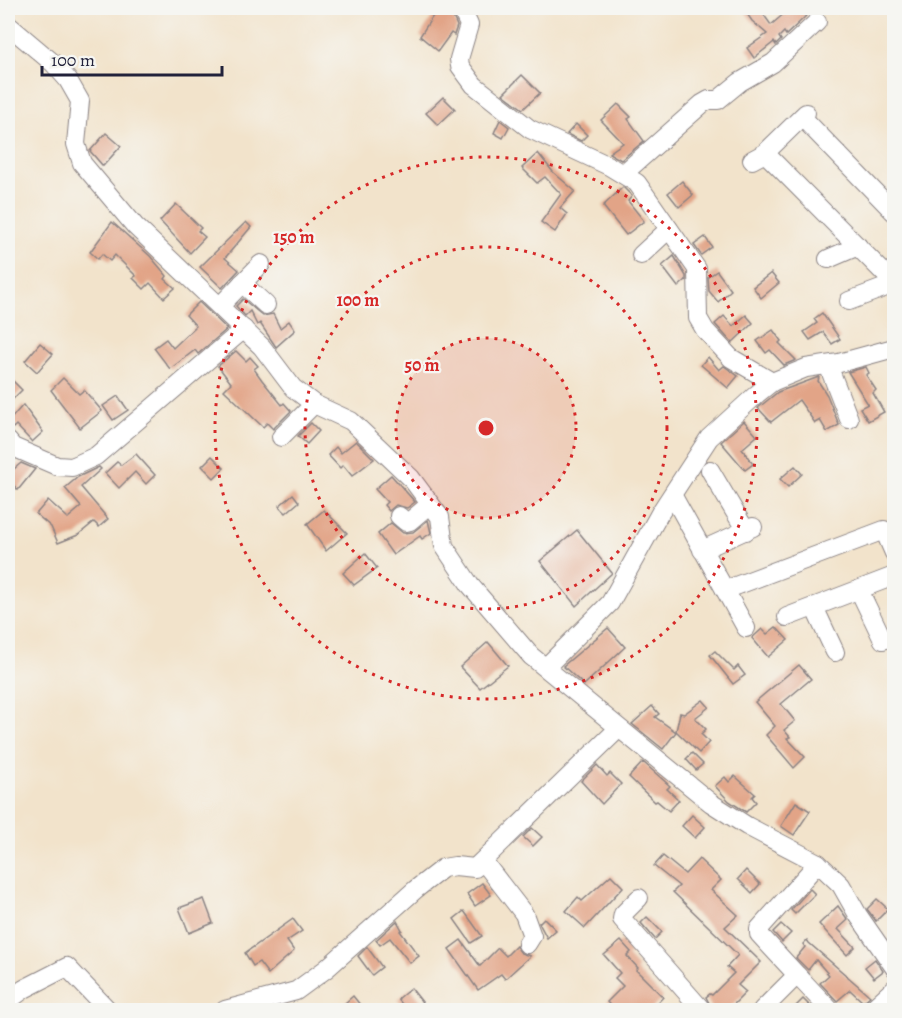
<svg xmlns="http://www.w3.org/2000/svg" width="902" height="1018" font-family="Alegreya,serif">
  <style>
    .building { fill: #e2a487 }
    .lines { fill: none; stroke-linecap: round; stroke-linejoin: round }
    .minor-casing { stroke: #8a8283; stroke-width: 20 }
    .minor { stroke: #fff; stroke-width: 18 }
    .ring { fill: none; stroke: #d62828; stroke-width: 3; stroke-dasharray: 3 6 }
    .centre { fill: #d62828; stroke: #f6f6f2; stroke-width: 3 }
    .ring-label { font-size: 18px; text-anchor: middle; font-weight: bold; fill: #d62828; stroke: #f6f6f2; stroke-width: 4.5; stroke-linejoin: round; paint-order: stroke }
  </style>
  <rect width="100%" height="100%" fill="#f6f6f2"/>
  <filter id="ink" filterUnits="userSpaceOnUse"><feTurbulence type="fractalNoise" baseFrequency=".0167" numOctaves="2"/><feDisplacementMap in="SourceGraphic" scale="12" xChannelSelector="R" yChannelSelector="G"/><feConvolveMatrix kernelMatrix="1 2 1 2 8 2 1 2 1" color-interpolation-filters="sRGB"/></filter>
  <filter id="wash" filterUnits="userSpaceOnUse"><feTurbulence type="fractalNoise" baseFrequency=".008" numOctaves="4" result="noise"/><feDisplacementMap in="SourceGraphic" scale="24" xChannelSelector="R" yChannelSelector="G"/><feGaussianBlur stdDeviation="1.35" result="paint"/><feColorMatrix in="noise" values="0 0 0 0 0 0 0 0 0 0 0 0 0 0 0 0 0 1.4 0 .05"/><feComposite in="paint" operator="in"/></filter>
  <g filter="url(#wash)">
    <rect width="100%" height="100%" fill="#f2e3cb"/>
    <g id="blocks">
      <g class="building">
        <polygon points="438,8 450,10 457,26 454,35 451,33 438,51 420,36"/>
        <polygon points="743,8 759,8 771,25 786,12 783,8 800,8 806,16 786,35 784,32 779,37 781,40 776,45 774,42 754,58 747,48 767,34 752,21"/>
        <polygon points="522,75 540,93 523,109 503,94"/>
        <polygon points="443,97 455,109 438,125 426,113"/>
        <polygon points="618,104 631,117 628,119 644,141 621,160 609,153 623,143 601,120"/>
        <polygon points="500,120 509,127 503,138 494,133"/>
        <polygon points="576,124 587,135 581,141 567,134"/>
        <polygon points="106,133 121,146 103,166 90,151"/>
        <polygon points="538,153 553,172 575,191 560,208 567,214 555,232 541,222 561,194 545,177 537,183 522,168"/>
        <polygon points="682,181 693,195 679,207 668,193"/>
        <polygon points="623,187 632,196 628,201 644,221 626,235 603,206"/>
        <polygon points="176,204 201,228 198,231 205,237 190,253 160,221"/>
        <polygon points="112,222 150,256 167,276 165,279 175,288 164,298 150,283 144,289 133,278 136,276 115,255 110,261 102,254 98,259 90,252"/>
        <polygon points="246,222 251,227 225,258 239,270 222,288 200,267"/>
        <polygon points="705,237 712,247 701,255 694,245"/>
        <polygon points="674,256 686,276 686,280 678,287 662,266"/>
        <polygon points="717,271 731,290 718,302 709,291 708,277"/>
        <polygon points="771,273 779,283 761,298 753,287"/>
        <polygon points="243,299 263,316 273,314 280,328 289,321 295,330 276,347 260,323 257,325 250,311 245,316 236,306"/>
        <polygon points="199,302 227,329 198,354 195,350 170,369 154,348 166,339 173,348 196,326 186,315"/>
        <polygon points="822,313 840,339 832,344 823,332 810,340 804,332 817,323 814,319"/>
        <polygon points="746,315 753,323 732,343 715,324 724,316 733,326"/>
        <polygon points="773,330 781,341 779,343 796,360 784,365 770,350 766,353 757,341"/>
        <polygon points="40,343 53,354 37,372 25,361"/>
        <polygon points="236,351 246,361 250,357 258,366 254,369 262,380 282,405 284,403 291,411 273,429 267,423 263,427 224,390 231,383 218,366"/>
        <polygon points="708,357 719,370 724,366 738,376 728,388 701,365"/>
        <polygon points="866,367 869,373 866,375 876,390 873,393 884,412 868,421 860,408 868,404 848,372"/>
        <polygon points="8,376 22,390 8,404"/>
        <polygon points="819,377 818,381 827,395 839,425 827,432 820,420 815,423 799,400 771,422 758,408 778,392"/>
        <polygon points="63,378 79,394 84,390 102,411 80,428 51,390"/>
        <polygon points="118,396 128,410 113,420 103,406"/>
        <polygon points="23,405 43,432 32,442 16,425 13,428 8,422"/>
        <polygon points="744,421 757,436 742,449 753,464 745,470 721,442"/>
        <polygon points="311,423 319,431 307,444 298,436"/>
        <polygon points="356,441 374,459 352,476 343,465 340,468 328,455 336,447 341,453"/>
        <polygon points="136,454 155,475 146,484 135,472 119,488 105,473 117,462 121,465"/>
        <polygon points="212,456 224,468 214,478 202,466"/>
        <polygon points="21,463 35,469 18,490 8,479 8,474"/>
        <polygon points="795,466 802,474 788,487 780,479"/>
        <polygon points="99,467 101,469 81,487 108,519 99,527 94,522 78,535 58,543 51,527 36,514 48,500 68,518 81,507 65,488 78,477"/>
        <polygon points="391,475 415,502 407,508 396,505 389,511 384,505 387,502 375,489"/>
        <polygon points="293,494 299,502 286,513 279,506"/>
        <polygon points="324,510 347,533 326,551 307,524"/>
        <polygon points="428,520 431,533 422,539 420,536 393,555 378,534 391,523 403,533 413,532"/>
        <polygon points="577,530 612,573 576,606 540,561"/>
        <polygon points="365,553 377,568 354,585 343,573"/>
        <polygon points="776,627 788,640 768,657 752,638 762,629 767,634"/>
        <polygon points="608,628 625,647 584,685 563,666"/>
        <polygon points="488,642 508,666 480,688 460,667"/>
        <polygon points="715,651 734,670 738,666 745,675 733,684 710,655"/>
        <polygon points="799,665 811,679 781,704 795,721 784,730 790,737 787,738 805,757 794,768 766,735 775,726 755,702"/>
        <polygon points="703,700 709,707 695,718 706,729 701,734 709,742 699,753 676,731 680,713 684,714"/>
        <polygon points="652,706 659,714 655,717 676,732 663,749 632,724"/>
        <polygon points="692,753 703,764 696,770 686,759"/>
        <polygon points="643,762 670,786 667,789 679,800 669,811 657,801 655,802 629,777"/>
        <polygon points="597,765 607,776 610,773 621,784 602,804 581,781"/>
        <polygon points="735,776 755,794 752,797 756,802 746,812 729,801 715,786 725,777 729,782"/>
        <polygon points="796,802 810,811 794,835 781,826"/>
        <polygon points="692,815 705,827 695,838 682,826"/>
        <polygon points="532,828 542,837 533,846 523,837"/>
        <polygon points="663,856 685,874 699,859 721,880 711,890 738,915 725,927 761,962 738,985 746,992 727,1011 713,1011 706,997 710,994 712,995 734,973 727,967 738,955 673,892 679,886 654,866"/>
        <polygon points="746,870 760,884 752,893 738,879"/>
        <polygon points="611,875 623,887 585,928 566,911 578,897 582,901"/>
        <polygon points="482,883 491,895 475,906 467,894"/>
        <polygon points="810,889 815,894 795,914 791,910"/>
        <polygon points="204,899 213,923 189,933 179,908"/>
        <polygon points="877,899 888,909 876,921 867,909"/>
        <polygon points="838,906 848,920 838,929 855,947 847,955 819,924"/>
        <polygon points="464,911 482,936 471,943 454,919"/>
        <polygon points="647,917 662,932 655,939 641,923"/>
        <polygon points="544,918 556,930 547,938 539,923"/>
        <polygon points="293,919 302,931 287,941 294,951 268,974 259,962 253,966 245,953"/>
        <polygon points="397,921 402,930 400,931 419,956 410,963 390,938 380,945 376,940"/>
        <polygon points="781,924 791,933 782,942 773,932"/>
        <polygon points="461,940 480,966 498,948 506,956 516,946 521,953 530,956 505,979 501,974 478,990 449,949"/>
        <polygon points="807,940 809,943 870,996 863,1002 850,990 837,1001 820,983 829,975 816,960 808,970 796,958 805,947 803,944"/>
        <polygon points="621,941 631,952 627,956 638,968 636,970 663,997 650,1011 615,1011 607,1002 623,986 615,978 620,973 604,955"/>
        <polygon points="367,947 382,967 372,975 358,956"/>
        <polygon points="875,959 883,971 874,978 865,967"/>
        <polygon points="411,988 422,1002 411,1011 407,1011 398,999"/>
        <polygon points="353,996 365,1011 336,1011"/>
        <polygon points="803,999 815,1011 791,1011"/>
      </g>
    </g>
  </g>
  <g filter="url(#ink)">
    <use href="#blocks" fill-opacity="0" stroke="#8a8283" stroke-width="1.5"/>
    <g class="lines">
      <g class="minor-casing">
        <g id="minor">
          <polyline points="461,8 469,25 459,59 460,66 474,85 530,129 609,166 637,183 697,269 698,318 705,330 731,358 772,382"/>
          <polyline points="8,25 53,63 68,80 80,101 76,144 82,163 135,226 262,347 293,388 314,404 351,421 411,478 440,517 444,546 470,585 531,656 711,803 747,826 818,863 841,885 858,915 894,967"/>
          <polyline points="802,117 894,212"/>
          <polyline points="765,153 894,283"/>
          <polyline points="752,160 765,153 806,113"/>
          <polyline points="623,174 702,104 709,100 718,100 740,82 773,63 817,22"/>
          <polyline points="641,255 669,229"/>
          <polyline points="828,259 858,246"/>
          <polyline points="242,283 266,305"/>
          <polyline points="849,301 894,284"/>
          <polyline points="220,306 261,264"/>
          <polyline points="828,365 849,419"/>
          <polyline points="281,437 314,404"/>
          <polyline points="8,441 13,447 57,466 72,467 96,456 244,329"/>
          <polyline points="710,470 746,531"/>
          <polyline points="674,498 746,628"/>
          <polyline points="399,516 406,522 410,521 430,504"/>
          <polyline points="702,550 753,527"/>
          <polyline points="725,590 884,530 894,553"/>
          <polyline points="859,590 883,640"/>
          <polyline points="814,607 835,652"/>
          <polyline points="787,617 894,576"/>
          <polyline points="546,667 610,603 660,513 709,438 757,394 772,382 806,368 839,363 894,348"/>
          <polyline points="483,861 524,914 532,936 527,944"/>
          <polyline points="639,898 623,914 622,919 702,1010"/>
          <polyline points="797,975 759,934 759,929 818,863"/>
          <polyline points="8,1001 24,989 67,967 108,1010"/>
          <polyline points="225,1010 296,991 326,969 416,889 443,868 455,866 475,868 618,729"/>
          <polyline points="762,1010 797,975 830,1010"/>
          <polyline points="871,1010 894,989"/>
        </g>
      </g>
      <use href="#minor" class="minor"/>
    </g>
  </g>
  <circle cx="486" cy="428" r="90" fill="#d62828" fill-opacity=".12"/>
  <g class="ring">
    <circle cx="486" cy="428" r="90"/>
    <circle cx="486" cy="428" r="181"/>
    <circle cx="486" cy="428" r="271"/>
  </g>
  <circle cx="486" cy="428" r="9" class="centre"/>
  <g class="ring-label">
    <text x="294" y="243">150 m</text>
    <text x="358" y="306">100 m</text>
    <text x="422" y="371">50 m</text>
  </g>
  <rect width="902" height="1018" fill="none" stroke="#f6f6f2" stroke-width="30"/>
  <path d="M42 66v9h180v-9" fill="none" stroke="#22223b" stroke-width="3"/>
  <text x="51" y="66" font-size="18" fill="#22223b" stroke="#f6f6f2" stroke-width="4.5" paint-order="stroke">100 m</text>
</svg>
